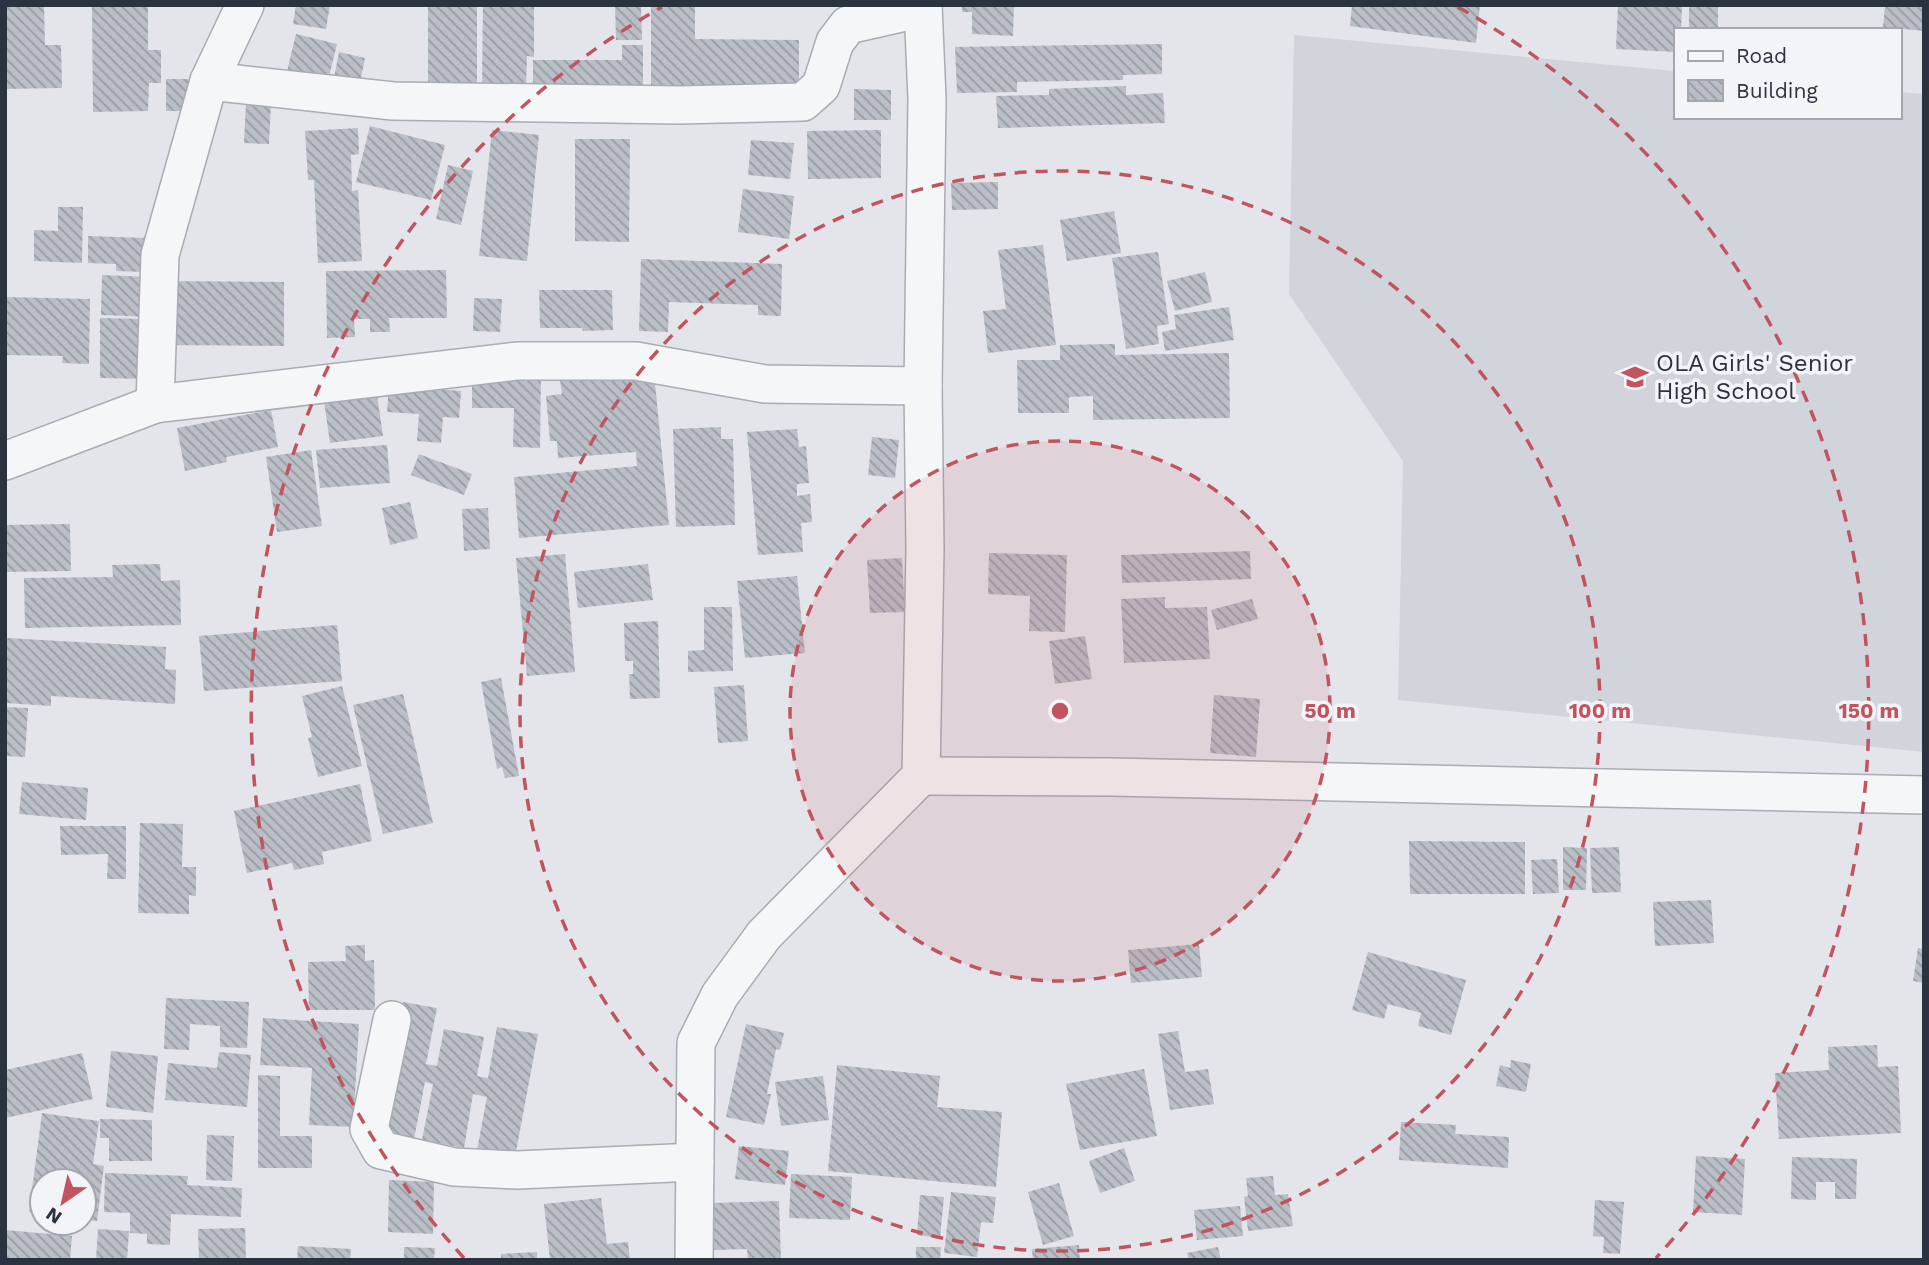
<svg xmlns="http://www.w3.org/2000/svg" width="1929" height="1265" font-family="'Work Sans',sans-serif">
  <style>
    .built { fill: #d1d4db }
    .building { fill: url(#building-back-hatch) }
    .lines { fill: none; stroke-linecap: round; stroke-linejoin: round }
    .minor-casing { stroke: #a8acb4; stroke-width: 40 }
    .minor { stroke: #f5f6f8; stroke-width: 37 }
    .ring { fill: none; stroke: #c25460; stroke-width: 3.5; stroke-dasharray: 12 9 }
    .labels { text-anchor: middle; stroke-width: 7; stroke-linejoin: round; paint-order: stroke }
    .poi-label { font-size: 24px; fill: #2c3340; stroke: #f2f4f7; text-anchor: start }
    .centre { fill: #c25460; stroke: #f2f4f7; stroke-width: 3.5 }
    .ring-label { font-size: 21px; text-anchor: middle; font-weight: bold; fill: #c25460; stroke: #f2f4f7; stroke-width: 7; stroke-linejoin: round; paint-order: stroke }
  </style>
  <defs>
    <pattern id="building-back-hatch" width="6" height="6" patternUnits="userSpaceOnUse" patternTransform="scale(1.75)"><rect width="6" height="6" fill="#babec6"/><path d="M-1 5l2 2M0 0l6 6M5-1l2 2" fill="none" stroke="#979ba2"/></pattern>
  </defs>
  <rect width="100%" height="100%" fill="#e3e5ea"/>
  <polygon class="built" points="1294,35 1675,71 1675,117 1899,117 1899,92 1924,94 1924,752 1398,700 1403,461 1289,294"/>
  <g class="building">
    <polygon points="5,5 44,5 45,45 61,45 62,88 5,89"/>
    <polygon points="92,5 148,5 148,50 161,50 161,83 149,83 148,111 93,112"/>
    <polygon points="296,5 330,5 326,29 293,24"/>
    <rect x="428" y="5" width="49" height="87"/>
    <polygon points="483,5 534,5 534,57 527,56 526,87 482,86"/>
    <polygon points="615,5 641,5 642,40 616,40"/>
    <polygon points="651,5 695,5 695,39 799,40 799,92 651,91"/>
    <polygon points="962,5 1014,5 1013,36 972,34 972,12 962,12"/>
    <polygon points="1352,5 1480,5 1476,43 1350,26"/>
    <polygon points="1618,5 1682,5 1681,30 1675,30 1675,52 1616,49"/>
    <rect x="1689" y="5" width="29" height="25"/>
    <polygon points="1885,5 1924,5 1924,31 1883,27"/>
    <polygon points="296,34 337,44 326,89 285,80"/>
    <polygon points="1162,44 1162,74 1123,75 1123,80 1017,82 1017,92 957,93 955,47"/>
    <polygon points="622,45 643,45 643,94 533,93 533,60 622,60"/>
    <polygon points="339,52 365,58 360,83 334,78"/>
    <rect x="166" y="79" width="26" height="32"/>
    <polygon points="1126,86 1126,95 1163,93 1165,123 998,128 996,96 1049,95 1049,89"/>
    <polygon points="854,89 891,90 891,120 854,120"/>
    <polygon points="246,102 271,103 269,144 244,143"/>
    <polygon points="370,126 445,145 431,200 356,182"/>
    <polygon points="358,128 359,154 351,155 352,191 358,190 362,261 318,263 314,180 308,180 305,131"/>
    <polygon points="492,130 539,135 527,261 479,256"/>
    <polygon points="881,130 881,178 808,179 807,131"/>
    <polygon points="575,139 630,139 629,242 575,241"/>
    <polygon points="751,140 794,143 790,179 748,175"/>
    <polygon points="448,165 473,171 461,225 436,219"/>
    <polygon points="998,182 998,209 952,210 951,183"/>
    <polygon points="743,189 794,196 789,239 738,232"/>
    <polygon points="58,207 83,207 82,263 34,261 34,230 58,231"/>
    <polygon points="1114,211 1121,253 1067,261 1060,220"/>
    <polygon points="88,236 146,238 145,272 116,271 116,264 88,263"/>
    <polygon points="1043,245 1056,345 988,353 983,311 1006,309 998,250"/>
    <polygon points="1158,252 1169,324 1157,326 1159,344 1126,349 1112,258"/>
    <polygon points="641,259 782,264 781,316 758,315 758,305 669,302 668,332 639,331"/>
    <polygon points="446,270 447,318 389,318 390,332 370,332 370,319 354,319 355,337 327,338 326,271"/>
    <polygon points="1205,272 1212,302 1175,311 1167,281"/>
    <polygon points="102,275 150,277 148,317 101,315"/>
    <polygon points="164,281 284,282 284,346 164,345"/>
    <polygon points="539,290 612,290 613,330 583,331 582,328 540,328"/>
    <polygon points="5,297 90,299 89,364 62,363 63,356 5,355"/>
    <polygon points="474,298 502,299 500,332 473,331"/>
    <polygon points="1229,307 1234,340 1165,351 1162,332 1176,329 1174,315"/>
    <polygon points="100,318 148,319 148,379 100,378"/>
    <polygon points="1115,344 1115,355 1229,353 1230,418 1093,420 1093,396 1069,397 1069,413 1018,413 1017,360 1060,360 1060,345"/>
    <polygon points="654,373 669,525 519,538 514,477 637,466 636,452 558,458 557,441 550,441 546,396 562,394 560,380"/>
    <polygon points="472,377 541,377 540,448 513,447 514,408 472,408"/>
    <polygon points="389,385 461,391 459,418 443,417 441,443 417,441 419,414 387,412"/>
    <polygon points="376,388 383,436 330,443 323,394"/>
    <polygon points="271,410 278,447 226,457 227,462 185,471 177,428"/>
    <polygon points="721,427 721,439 733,439 735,525 676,527 673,429"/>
    <polygon points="797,429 799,447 806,446 809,483 797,484 797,496 810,494 812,522 801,523 803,552 758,555 747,432"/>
    <polygon points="872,437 899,440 895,478 868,475"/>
    <polygon points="387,445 390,483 320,488 316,450"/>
    <polygon points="311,450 322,526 277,532 266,457"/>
    <polygon points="419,454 472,474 464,495 411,475"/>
    <polygon points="410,502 418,538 390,545 382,508"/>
    <polygon points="488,508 490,549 464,551 462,509"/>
    <polygon points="70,524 71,571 5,572 5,525"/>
    <polygon points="1250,551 1251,579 1122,583 1121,555"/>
    <polygon points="989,553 1067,555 1065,632 1029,631 1030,596 988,594"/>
    <polygon points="565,554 575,672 527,676 516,558"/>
    <polygon points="902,558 905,612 870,613 867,560"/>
    <polygon points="160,564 161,581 180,580 181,625 25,628 24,578 113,577 112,565"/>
    <polygon points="648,564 653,600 578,608 574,572"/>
    <polygon points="797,576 805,653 745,658 737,581"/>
    <polygon points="1165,597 1165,608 1207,607 1210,659 1124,663 1121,599"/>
    <polygon points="1252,599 1258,619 1217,630 1211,610"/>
    <polygon points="704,607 732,607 733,671 688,672 688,651 704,650"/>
    <polygon points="658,621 660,698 630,699 629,674 633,674 633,661 625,661 624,623"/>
    <polygon points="337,625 342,681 204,691 199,636"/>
    <polygon points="1085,636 1092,679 1055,684 1049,641"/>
    <polygon points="7,638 166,647 165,669 176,670 175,704 51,696 51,706 5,703"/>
    <polygon points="501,678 519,776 505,778 502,767 497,769 481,682"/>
    <polygon points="744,685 748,741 718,743 714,687"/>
    <polygon points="342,686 362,766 318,777 308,738 312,737 302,696"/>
    <polygon points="403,694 433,823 383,834 353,705"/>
    <polygon points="1214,695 1260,699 1256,757 1210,753"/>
    <polygon points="5,707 28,708 25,757 5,756"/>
    <polygon points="22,782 88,788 86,820 19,814"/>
    <polygon points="360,784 372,841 322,852 324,864 294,870 292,863 247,873 234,811"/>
    <polygon points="140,823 183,824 182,867 196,867 196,896 189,895 189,914 138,913"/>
    <polygon points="60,826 126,826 126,879 107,879 108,854 61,855"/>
    <polygon points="1409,841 1525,842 1525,894 1410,894"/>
    <polygon points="1563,847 1587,848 1586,890 1563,890"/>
    <polygon points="1619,847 1621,892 1592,893 1590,848"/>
    <polygon points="1557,859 1559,893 1533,894 1531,860"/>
    <polygon points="1711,900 1714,943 1655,946 1653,902"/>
    <polygon points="1199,944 1202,977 1131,983 1128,950"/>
    <polygon points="365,945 365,961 374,960 375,1010 309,1010 308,962 346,961 345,946"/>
    <polygon points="1918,948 1924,949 1924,983 1913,981"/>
    <polygon points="1368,952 1466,980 1451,1035 1418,1026 1421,1013 1388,1004 1384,1019 1352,1010"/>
    <polygon points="166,998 249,1002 247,1048 220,1047 220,1026 190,1024 189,1050 164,1049"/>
    <polygon points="403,1002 437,1008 426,1064 437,1066 444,1029 484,1037 477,1076 488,1078 497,1027 538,1034 515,1157 477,1150 487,1097 473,1094 464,1148 422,1140 433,1084 425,1082 414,1139 379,1132"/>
    <polygon points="263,1018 359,1024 353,1127 309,1125 312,1068 260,1065"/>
    <polygon points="746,1024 784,1033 780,1050 776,1049 767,1094 771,1094 764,1125 726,1117"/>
    <polygon points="1178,1031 1185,1072 1208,1069 1214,1104 1170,1110 1158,1034"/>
    <polygon points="1877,1045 1878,1067 1898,1066 1901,1133 1779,1139 1775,1073 1829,1070 1828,1047"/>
    <polygon points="111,1051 158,1056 153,1113 106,1107"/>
    <polygon points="219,1052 251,1055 247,1107 165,1100 168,1063 217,1068"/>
    <polygon points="82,1053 93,1099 5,1118 5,1070"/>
    <polygon points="1511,1060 1531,1064 1526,1092 1496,1086 1500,1065 1510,1068"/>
    <polygon points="837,1065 940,1076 937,1107 1002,1112 996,1187 828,1171"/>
    <polygon points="1144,1069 1157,1136 1080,1150 1066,1084"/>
    <polygon points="258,1075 280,1076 280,1136 312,1136 312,1168 258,1168"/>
    <polygon points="823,1076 829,1120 781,1126 775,1082"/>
    <polygon points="42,1113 99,1121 93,1164 104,1166 97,1221 84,1220 84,1181 42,1181 42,1214 29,1212"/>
    <polygon points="100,1119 152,1120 152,1161 109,1161 109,1138 100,1138"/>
    <polygon points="1401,1122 1456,1125 1455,1134 1509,1137 1508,1168 1399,1160"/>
    <polygon points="207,1135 234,1136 232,1181 206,1180"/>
    <polygon points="739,1146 789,1151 785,1185 735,1179"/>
    <polygon points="1124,1148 1135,1181 1100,1193 1089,1161"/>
    <polygon points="1696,1156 1745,1159 1742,1215 1693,1212"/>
    <polygon points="1792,1157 1857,1159 1856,1199 1835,1199 1835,1182 1816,1182 1816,1200 1791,1199"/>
    <polygon points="105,1173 188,1176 187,1185 242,1188 241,1217 171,1214 170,1245 147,1244 147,1234 130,1233 130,1213 104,1212"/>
    <polygon points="791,1174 852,1177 850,1220 789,1218"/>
    <polygon points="1273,1176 1275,1195 1288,1194 1293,1226 1248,1231 1244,1197 1248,1196 1246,1178"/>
    <polygon points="389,1180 434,1182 433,1234 388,1232"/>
    <polygon points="1059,1183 1074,1236 1043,1245 1028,1192"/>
    <polygon points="951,1192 996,1197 993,1223 981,1222 977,1257 944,1253"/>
    <polygon points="920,1195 944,1197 940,1238 917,1235"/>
    <polygon points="601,1198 607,1244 628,1242 630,1260 550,1260 544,1204"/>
    <polygon points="1595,1200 1624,1202 1620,1254 1603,1253 1604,1237 1593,1236"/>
    <polygon points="779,1201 781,1260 748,1260 747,1249 713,1250 711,1203"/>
    <polygon points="1240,1206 1243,1236 1197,1240 1194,1210"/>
    <polygon points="245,1228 246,1260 199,1260 198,1229"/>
    <polygon points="98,1229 129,1231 127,1260 96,1260"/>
    <polygon points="5,1230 72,1236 70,1260 5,1260"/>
    <polygon points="1079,1245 1080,1260 1033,1260 1032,1249"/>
    <polygon points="298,1246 351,1249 350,1260 297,1260"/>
    <polygon points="404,1247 435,1248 434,1260 404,1260"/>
    <polygon points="916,1247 941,1247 940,1260 916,1260"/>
    <polygon points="1218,1247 1221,1260 1189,1260 1187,1253"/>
    <polygon points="537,1252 537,1260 501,1260 501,1254"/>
  </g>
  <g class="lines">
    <g class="minor-casing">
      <g id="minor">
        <polyline points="209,81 393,101 679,105 803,102 821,86 835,42 848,25 923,8"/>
        <polyline points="155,404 160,255 209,81 245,5"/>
        <polyline points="5,461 155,404 517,361 636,361 765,384 923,386"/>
        <polyline points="921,776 1111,777 1924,795"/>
        <polyline points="392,1020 369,1129 381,1150 454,1167 517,1170 695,1162"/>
        <polyline points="694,1260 696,1043 720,995 764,935 921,776 925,549 923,386 927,99 923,5"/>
      </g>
    </g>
    <use href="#minor" class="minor"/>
  </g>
  <circle cx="1060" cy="711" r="270" fill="#c25460" fill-opacity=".12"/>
  <g class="ring">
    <circle cx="1060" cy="711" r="270"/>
    <circle cx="1060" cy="711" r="540"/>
    <path d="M464 1258A809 809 0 0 1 662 7M1458 7A809 809 0 0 1 1656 1258"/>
  </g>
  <defs>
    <g id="school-bare" transform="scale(2.1)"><path d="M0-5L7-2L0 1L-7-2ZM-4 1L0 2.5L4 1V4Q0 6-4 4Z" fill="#c25460" stroke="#f2f4f7" stroke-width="2.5" paint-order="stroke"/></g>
  </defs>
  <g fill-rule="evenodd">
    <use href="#school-bare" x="1635" y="377"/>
  </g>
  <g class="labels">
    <g class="poi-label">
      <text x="1656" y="371">OLA Girls' Senior<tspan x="1656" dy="28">High School</tspan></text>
    </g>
  </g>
  <circle cx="1060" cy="711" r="10" class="centre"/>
  <g class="ring-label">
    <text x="1330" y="718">50 m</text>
    <text x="1600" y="718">100 m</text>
    <text x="1869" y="718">150 m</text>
  </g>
  <rect width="1929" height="1265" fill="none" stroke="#2c3340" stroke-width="14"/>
  <rect x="1674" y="28" width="228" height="91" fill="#f2f4f7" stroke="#a3a7ae" stroke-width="2"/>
  <rect x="1688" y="51" width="35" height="10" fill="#f5f6f8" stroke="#a3a7ae" stroke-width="2"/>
  <text x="1736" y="63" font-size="21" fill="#2c3340">Road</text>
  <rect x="1688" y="80" width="35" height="21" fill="url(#building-back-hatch)" stroke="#a3a7ae" stroke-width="2"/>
  <text x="1736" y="98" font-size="21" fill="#2c3340">Building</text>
  <g transform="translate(63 1202) rotate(214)"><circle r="33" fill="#f2f4f7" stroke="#a3a7ae" stroke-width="2"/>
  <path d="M0-5L12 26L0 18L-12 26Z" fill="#c25460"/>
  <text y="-10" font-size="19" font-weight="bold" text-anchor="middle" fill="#2c3340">N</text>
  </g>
</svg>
